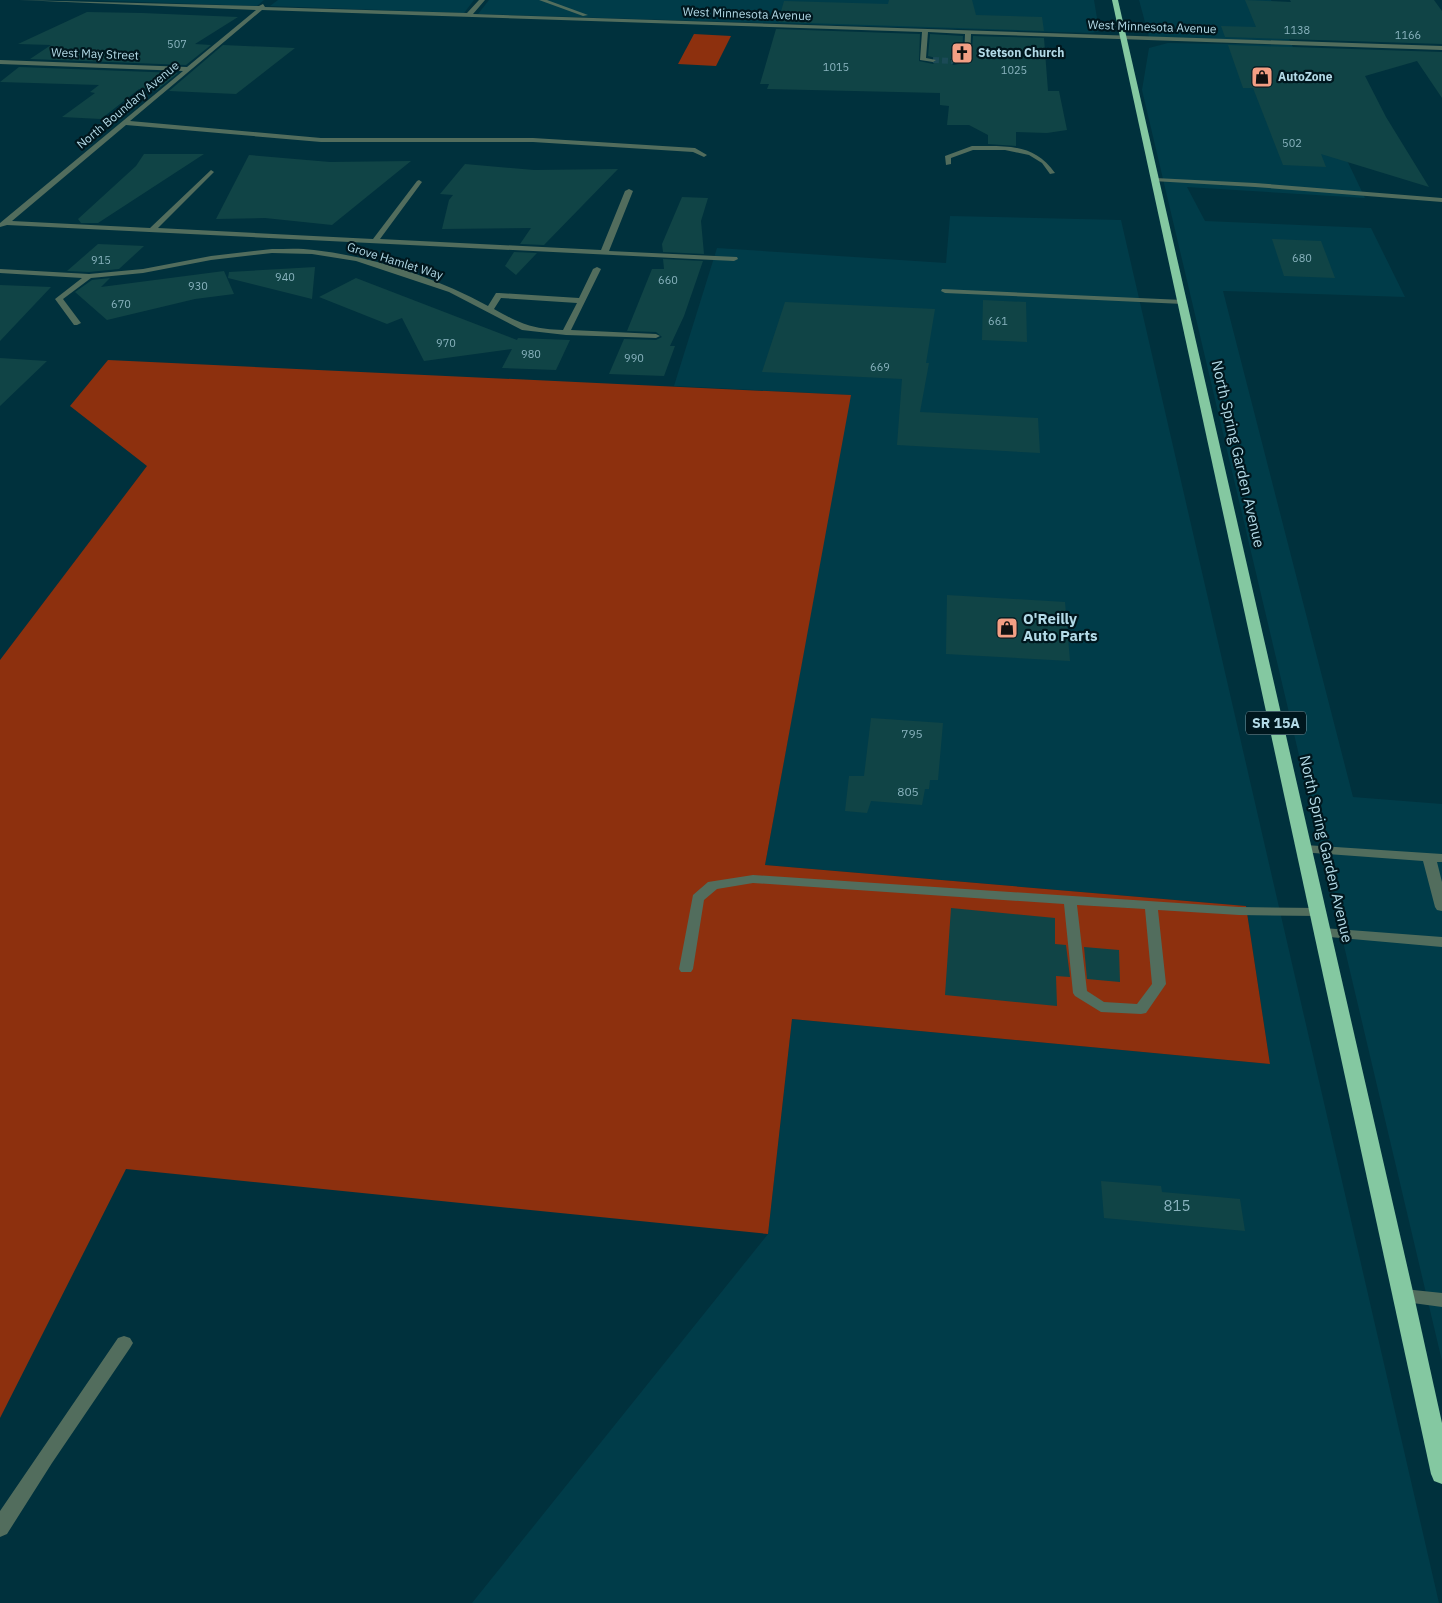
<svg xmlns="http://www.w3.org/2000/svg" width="1442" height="1603" font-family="'IBM Plex Sans',sans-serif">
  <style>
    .built { fill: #003c49 }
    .green { fill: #8d300e }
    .building { fill: #104446 }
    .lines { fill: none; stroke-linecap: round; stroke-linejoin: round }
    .minor-tunnel { stroke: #1b4a56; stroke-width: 6; stroke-dasharray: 6 3; stroke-linecap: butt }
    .minor { fill: #526d5d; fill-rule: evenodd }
    .highway { fill: #84c8a1; fill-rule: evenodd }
    .labels { text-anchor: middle; stroke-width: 4.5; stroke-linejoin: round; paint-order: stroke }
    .far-number-label { font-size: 11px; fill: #8ab4bf }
    .far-street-label { font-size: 12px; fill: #b3dae7; stroke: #00171e }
    .far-poi-label { font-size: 12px; font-weight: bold; fill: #b3dae7; stroke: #00171e; text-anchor: start }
    .number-label { font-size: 12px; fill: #8ab4bf }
    .shield { fill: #00171e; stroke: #7da0ab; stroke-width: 1 }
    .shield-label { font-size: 14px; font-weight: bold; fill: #b3dae7 }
    .street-label { font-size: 15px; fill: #b3dae7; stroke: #00171e }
    .poi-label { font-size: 15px; font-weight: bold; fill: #b3dae7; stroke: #00171e; text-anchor: start }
    .near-number-label { font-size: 15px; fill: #8ab4bf }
  </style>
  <rect width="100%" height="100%" fill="#00313d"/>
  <g class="built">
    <polygon points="84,0 264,0 257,6"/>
    <polygon points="278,0 474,0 464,13 270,6"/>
    <polygon points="489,0 1094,0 1099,30 1097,32 1090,33 478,14"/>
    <polygon points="1139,0 1271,0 1290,41 1149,37"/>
    <polygon points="1168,43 1292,45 1365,198 1187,187 1205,221 1371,228 1405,297 1223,291 1353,797 1442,804 1442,1361 1142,90 1149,48"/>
    <polygon points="950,216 1121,220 1439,1603 472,1603 768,1234 792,1019 1270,1064 1246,906 765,865 850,395 674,386 717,248 946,263"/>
  </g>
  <g class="green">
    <polygon points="694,34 731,36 716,66 678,64"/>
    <polygon points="108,360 851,395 765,865 1246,906 1270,1064 792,1019 768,1234 126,1169 0,1418 0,660 147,466 70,406"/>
  </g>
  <g class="building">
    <polygon points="889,0 972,0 976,15 1042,17 1044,31 778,22 784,1 888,4"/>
    <polygon points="1245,0 1291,2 1290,0 1434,0 1442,11 1442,44 1225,37 1221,26 1256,27"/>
    <polygon points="87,12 142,13 238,17 195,44 211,45 186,65 30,59 51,45 18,44"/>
    <polygon points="776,29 920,34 919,61 933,64 938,60 936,58 928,56 930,34 963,36 962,57 950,59 953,65 971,62 973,36 1044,38 1048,91 1059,91 1067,130 1047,133 1016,132 1016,146 988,144 988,135 969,125 947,125 949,106 940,105 940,93 767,89 769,84 760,84"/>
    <polygon points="223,45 295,48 236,94 169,91"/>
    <polygon points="1228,45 1442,52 1442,98 1417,61 1365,76 1386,117 1429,187 1321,154 1326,167 1283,165 1253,88 1243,88"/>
    <polygon points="19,67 178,73 157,90 139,89 101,119 62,117 95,93 90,92 99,85 0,82"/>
    <polygon points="144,154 204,154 98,223 81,223 78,219 136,166"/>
    <polygon points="249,155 330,162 411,161 332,225 265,218 216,219"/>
    <polygon points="465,164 534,170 618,169 544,245 520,244 531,228 442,229 449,200 453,195 440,194"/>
    <polygon points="682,197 708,198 701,221 704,254 663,252 662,244"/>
    <polygon points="1272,239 1321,241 1335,278 1284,276"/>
    <polygon points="98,244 144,246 119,269 89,272 67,271"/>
    <polygon points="514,252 537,253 516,275 505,266"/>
    <polygon points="663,259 703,261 684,316 670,346 675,346 664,376 609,374 624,339 656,340 662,337 656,332 627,331 652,269 664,269"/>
    <polygon points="315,267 312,299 228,278 229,272"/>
    <polygon points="224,271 234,294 195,299 107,320 75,292 92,280 110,278 101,287"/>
    <polygon points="356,278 517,340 518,338 570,340 556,370 502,368 512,349 424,361 402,318 387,324 319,297"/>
    <polygon points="0,285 51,287 0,341"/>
    <polygon points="983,300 1026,302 1027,342 982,340"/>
    <polygon points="785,302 935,309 926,363 929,363 920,412 1038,418 1040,453 897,445 902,379 762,372"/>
    <polygon points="0,358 47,361 0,406"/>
    <polygon points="947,595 1065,602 1070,661 946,654"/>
    <polygon points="871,718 943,723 938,780 930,780 929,789 925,789 922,805 871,801 867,813 845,811 849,776 864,776"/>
    <polygon points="951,908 1055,918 1055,944 1066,945 1070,977 1056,976 1057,1006 945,995"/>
    <polygon points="1084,947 1119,950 1120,982 1087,979"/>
    <polygon points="1101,1181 1161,1186 1162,1192 1240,1199 1245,1231 1104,1218"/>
  </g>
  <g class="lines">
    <polyline class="minor-tunnel" points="933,60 953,61"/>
    <g class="minor">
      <polygon points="19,0 259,6 263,4 265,7 467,13 479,0 485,0 473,14 1442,46 1442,50 971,34 970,61 953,63 951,60 964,59 965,34 928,32 926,58 936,60 933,62 920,60 922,32 262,10 130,121 321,138 533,138 695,148 707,155 704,157 693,152 533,142 321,142 126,125 12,221 150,228 211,170 214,172 158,228 373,239 417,181 419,180 422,182 380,239 601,250 625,191 629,189 633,191 609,251 737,257 738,259 734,261 7,225 0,227 0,223 183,71 0,64 0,60 187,67 256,10"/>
      <polygon points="539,0 547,0 588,15 583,16"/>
      <path d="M972,146C1006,146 1034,143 1055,173L1050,174L1042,163L1029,155L1005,150H973L951,158V164L946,165L945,156Z"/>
      <polygon points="1155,178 1255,183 1442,198 1442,202 1255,187 1153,181 1152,180"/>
      <path d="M272,249C286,249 300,248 314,250C374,257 435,277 488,306L496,293H499L579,298L593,269L597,267L601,269L571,330L656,334L660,336L656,338L566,335L522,330L449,292L356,261L312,254L272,253L211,260L143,273L91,278L63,299L81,323L77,325H74L55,299L82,278L0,273V269L89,274L143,269L211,256ZM501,298L577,303L563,330C531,329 521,324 494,309Z"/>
      <polygon points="942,289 1183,300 1187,302 1183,304 945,293 941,291"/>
      <polygon points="1305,845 1442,854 1442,862 1437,862 1442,882 1442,911 1437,910 1435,907 1423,861 1300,852 1299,849"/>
      <path d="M753,875L1239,907L1319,908L1324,909L1326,912L1324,915L1319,916L1239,915L1158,910L1166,984L1146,1013L1141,1014L1101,1012L1075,996L1073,993L1064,904L753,883L717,889L704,900L693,969L691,972H681L679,969L693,895L708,882ZM1077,905L1145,909L1152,984L1137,1004L1104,1002L1087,991Z"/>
      <polygon points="1323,928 1442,937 1442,947 1318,936 1316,933 1318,930"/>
      <polygon points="1404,1289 1442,1293 1442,1307 1398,1301 1396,1296 1398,1291"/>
      <polygon points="124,1336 130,1338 133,1343 130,1348 52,1463 7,1534 0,1537 0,1511 118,1338"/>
    </g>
    <polygon class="highway" points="1112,0 1118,0 1414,1296 1442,1423 1442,1484 1434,1481 1431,1474"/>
  </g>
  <defs>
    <g id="church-square" transform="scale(1.125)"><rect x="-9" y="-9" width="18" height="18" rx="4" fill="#f39f84" stroke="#00171e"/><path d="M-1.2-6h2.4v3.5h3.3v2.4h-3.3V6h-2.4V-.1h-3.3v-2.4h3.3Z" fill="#111"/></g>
    <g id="shop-square" transform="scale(1.125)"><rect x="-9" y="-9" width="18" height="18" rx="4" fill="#f39f84" stroke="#00171e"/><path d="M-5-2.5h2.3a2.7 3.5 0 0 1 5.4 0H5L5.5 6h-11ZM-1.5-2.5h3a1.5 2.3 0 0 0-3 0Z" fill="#111"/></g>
  </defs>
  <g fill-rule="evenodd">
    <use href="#church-square" x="962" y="53"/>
    <use href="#shop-square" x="1262" y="77"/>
    <use href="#shop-square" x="1007" y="628"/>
  </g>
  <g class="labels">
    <g class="far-number-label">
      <text x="1297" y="34">1138</text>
      <text x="1408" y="39">1166</text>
      <text x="177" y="48">507</text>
      <text x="836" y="71">1015</text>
      <text x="1014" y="74">1025</text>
      <text x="1292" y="147">502</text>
      <text x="1302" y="262">680</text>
      <text x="101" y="264">915</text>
      <text x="285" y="281">940</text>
      <text x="668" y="284">660</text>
      <text x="198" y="290">930</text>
      <text x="121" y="308">670</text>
      <text x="998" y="325">661</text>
      <text x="446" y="347">970</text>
      <text x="531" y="358">980</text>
      <text x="634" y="362">990</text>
      <text x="880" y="371">669</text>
    </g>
    <g class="far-street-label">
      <text transform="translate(747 14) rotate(2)" y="4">West Minnesota Avenue</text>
      <text transform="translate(1152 27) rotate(2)" y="4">West Minnesota Avenue</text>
      <text transform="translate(95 54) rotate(2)" y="4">West May Street</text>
      <text transform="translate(128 105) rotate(-40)" y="4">North Boundary Avenue</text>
      <text transform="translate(395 261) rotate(17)" y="4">Grove Hamlet Way</text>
    </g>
    <g class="far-poi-label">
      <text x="978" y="57">Stetson Church</text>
      <text x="1278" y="81">AutoZone</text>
    </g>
    <g class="number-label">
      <text x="912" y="738">795</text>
      <text x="908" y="796">805</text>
    </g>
    <rect class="shield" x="1246" y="711.5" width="60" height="23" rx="4"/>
    <g class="shield-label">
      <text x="1276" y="728">SR 15A</text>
    </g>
    <g class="street-label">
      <text transform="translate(1238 454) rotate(77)" y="5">North Spring Garden Avenue</text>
      <text transform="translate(1326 849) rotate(77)" y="5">North Spring Garden Avenue</text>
    </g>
    <g class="poi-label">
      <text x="1023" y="624">O'Reilly<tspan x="1023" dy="17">Auto Parts</tspan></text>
    </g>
    <g class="near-number-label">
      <text x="1177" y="1211">815</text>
    </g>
  </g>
</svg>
